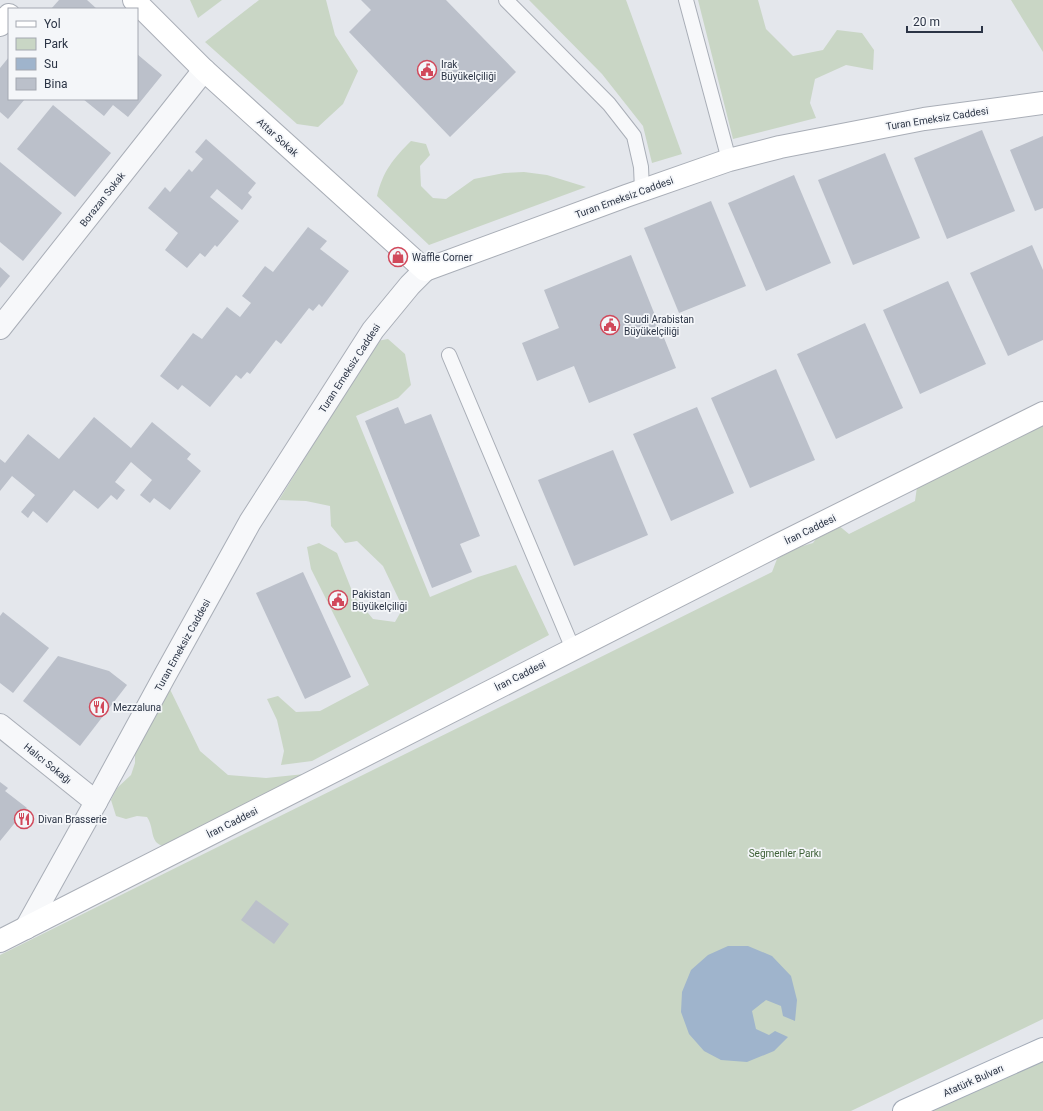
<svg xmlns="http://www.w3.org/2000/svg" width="1043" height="1111" font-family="Roboto,sans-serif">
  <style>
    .green { fill: #c9d6c5 }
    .water { fill: #9fb4cc }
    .building { fill: #bbc0ca }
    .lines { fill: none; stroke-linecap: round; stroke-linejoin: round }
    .lane-casing { stroke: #a9aeb7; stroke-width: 16 }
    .street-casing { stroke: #a9aeb7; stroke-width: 24 }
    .secondary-casing { stroke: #a9aeb7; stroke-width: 24 }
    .primary-casing { stroke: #a3abb8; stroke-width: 24 }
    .lane { stroke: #f7f8fa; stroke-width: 14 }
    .street { stroke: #f7f8fa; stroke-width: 22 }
    .secondary { stroke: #fff; stroke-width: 22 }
    .primary { stroke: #fff; stroke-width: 22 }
    .labels { text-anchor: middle; stroke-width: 3.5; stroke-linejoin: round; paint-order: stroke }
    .poi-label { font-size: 10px; fill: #2b3445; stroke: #f4f6f9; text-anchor: start }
    .street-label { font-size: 10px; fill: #2b3445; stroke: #f4f6f9 }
    .park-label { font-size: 10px; fill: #3f6138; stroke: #f4f6f9 }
  </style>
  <rect width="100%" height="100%" fill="#e4e7ec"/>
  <g class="green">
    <polygon points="190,0 222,0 198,18"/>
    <polygon points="259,0 326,0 335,35 358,71 343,104 318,127 297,124 205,42"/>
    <polygon points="529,0 626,0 682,154 652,163 643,126 602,74"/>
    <polygon points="698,0 758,0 766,29 793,56 823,50 837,30 862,33 874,50 873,70 846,65 815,79 810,103 816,118 733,139"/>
    <polygon points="1011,0 1043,0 1043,52"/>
    <path d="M411,141L426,144L430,155L420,166L421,186L433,198L446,199L474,179L504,173L524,172L547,175L586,187L429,245L377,196C383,171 393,159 411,141Z"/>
    <polygon points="388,339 405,354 411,385 398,398 356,416 430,597 478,577 516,565 549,635 312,761 281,765 284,751 277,720 267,699 278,696 296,712 320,711 369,685 311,569 307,547 319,543 337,553 354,596 373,619 395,622 403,608 383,566 357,541 345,543 331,526 330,506 306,501 279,500 377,341"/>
    <polygon points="1043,423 1043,1019 851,1111 0,1111 0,955 772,572 777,559 796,548 813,543 823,529 838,525 849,534 915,501 917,487"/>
    <path d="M164,677L200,751L228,775L266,778L334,771L165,847C162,846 158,844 156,842C151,835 153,826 147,817L137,816L126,819L116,816L111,800L117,788L131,775L135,763V749Z"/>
    <polygon points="1043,1049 1043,1111 904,1111"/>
  </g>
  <polygon class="water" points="728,946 748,946 772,956 791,976 797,1000 795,1021 783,1016 781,1006 766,1000 752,1011 756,1029 769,1035 775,1031 788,1037 774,1051 747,1062 721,1060 704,1051 689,1034 681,1012 682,992 691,970 708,955"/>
  <g class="building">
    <polygon points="59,0 87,0 97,9 51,9"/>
    <polygon points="361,0 446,0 516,72 450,137 349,32 371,10"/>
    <polygon points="137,54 162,75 128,117 113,105 104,116 83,99 137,99"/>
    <polygon points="9,57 9,99 25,99 8,119 0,112 0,68"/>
    <polygon points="53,105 111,153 75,197 17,149"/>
    <polygon points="982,130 1015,211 947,239 914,158"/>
    <polygon points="1043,136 1043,208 1035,211 1010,150"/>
    <polygon points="206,139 256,183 248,193 252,197 242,210 217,189 210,197 239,221 217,247 215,245 205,257 200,253 187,268 165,250 178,233 148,208 165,187 170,192 189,169 192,172 203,159 195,152"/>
    <polygon points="885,153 920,238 853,265 818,180"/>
    <polygon points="0,162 62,213 23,261 0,242"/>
    <polygon points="794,175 831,263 766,291 728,203"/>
    <polygon points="711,201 746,286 679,313 644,228"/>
    <polygon points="308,227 327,241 320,249 349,271 322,307 319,304 313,311 309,308 281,344 276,340 250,374 247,372 241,379 236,375 210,407 182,385 178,390 160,376 193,333 202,339 227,307 240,317 251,303 242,296 265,266 273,272"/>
    <polygon points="1032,245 1043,270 1043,340 1008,356 970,273"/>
    <polygon points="631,255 676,368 589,403 574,366 537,381 522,343 559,328 544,290"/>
    <polygon points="0,267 10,276 0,288"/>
    <polygon points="948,281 986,364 920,394 883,310"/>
    <polygon points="865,323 903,408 836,439 797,354"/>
    <polygon points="776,369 815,460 750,488 711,398"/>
    <polygon points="398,407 405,424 431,414 480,536 460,544 472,572 432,588 365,421"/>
    <polygon points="697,407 734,493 671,521 633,434"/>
    <polygon points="94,417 131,448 152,422 191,454 187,459 201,471 170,510 154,498 150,503 140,495 152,480 131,462 115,482 125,490 117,500 111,495 98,509 74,490 47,523 33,511 28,518 21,512 35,495 12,476 0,491 0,459 5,463 28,434 59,459"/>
    <polygon points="613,450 648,535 574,566 538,480"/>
    <polygon points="303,572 351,677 305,699 256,593"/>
    <polygon points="3,612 49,648 13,693 0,683 0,616"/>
    <polygon points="58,656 109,671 127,685 80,746 23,701"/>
    <polygon points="0,782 8,788 5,791 27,808 0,841"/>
    <polygon points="256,900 289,924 274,944 241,920"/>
  </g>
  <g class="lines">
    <g class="lane-casing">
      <g id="lane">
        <polyline points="506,0 609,104 634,136 641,167 642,190"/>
        <polyline points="686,0 729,160"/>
        <polyline points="449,355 573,649"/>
      </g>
    </g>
    <g class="street-casing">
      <g id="street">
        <polyline points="0,328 204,70"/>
        <polyline points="0,725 96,802"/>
        <polyline points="26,928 96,802 164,677 250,522 373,330 410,285 425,270"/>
      </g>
    </g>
    <g class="secondary-casing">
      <g id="secondary">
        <polyline points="134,0 204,70 425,270 626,196 729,160 780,147 924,119 1043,103"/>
        <polyline points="0,25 9,15"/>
        <polyline points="0,941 776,546 1043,413"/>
      </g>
    </g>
    <g class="primary-casing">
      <polyline id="primary" points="904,1111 1043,1049"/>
    </g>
    <use href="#lane" class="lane"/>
    <use href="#street" class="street"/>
    <use href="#secondary" class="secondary"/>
    <use href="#primary" class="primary"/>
  </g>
  <defs>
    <g id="civic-ring" transform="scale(1)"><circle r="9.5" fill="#f4f6f9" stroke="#d1495b" stroke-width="1.5"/><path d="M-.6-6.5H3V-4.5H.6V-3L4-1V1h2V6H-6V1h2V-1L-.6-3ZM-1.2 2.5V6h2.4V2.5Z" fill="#d1495b"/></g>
    <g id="shop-ring" transform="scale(1)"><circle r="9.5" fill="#f4f6f9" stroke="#d1495b" stroke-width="1.5"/><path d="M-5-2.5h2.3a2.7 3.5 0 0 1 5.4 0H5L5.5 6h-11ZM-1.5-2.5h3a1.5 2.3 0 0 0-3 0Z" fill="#d1495b"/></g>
    <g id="restaurant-ring" transform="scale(1)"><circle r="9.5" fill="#f4f6f9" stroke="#d1495b" stroke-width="1.5"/><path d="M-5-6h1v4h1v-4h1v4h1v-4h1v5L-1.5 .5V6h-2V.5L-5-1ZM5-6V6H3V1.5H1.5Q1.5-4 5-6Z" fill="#d1495b"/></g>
  </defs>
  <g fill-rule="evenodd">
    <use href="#civic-ring" x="427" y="70"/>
    <use href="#shop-ring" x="398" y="257"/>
    <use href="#civic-ring" x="610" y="325"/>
    <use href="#civic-ring" x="338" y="600"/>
    <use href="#restaurant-ring" x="99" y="707"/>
    <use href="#restaurant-ring" x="24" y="819"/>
  </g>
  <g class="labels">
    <g class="poi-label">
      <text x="441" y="68">Irak<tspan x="441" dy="12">Büyükelçiliği</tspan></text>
      <text x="412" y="261">Waffle Corner</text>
      <text x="624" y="323">Suudi Arabistan<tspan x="624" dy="12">Büyükelçiliği</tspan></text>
      <text x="352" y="598">Pakistan<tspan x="352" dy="12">Büyükelçiliği</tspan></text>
      <text x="113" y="711">Mezzaluna</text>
      <text x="38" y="823">Divan Brasserie</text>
    </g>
    <g class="street-label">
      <text transform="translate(937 118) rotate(-9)" y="4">Turan Emeksiz Caddesi</text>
      <text transform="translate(278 137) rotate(42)" y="4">Attar Sokak</text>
      <text transform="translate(624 197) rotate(-20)" y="4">Turan Emeksiz Caddesi</text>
      <text transform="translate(102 199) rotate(-52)" y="4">Borazan Sokak</text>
      <text transform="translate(349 368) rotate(-57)" y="4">Turan Emeksiz Caddesi</text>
      <text transform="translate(810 529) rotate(-26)" y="4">İran Caddesi</text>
      <text transform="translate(182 645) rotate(-61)" y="4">Turan Emeksiz Caddesi</text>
      <text transform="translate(520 675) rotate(-27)" y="4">İran Caddesi</text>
      <text transform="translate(48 763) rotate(39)" y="4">Halıcı Sokağı</text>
      <text transform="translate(232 822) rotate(-27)" y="4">İran Caddesi</text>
      <text transform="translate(973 1080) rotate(-24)" y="4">Atatürk Bulvarı</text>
    </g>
    <g class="park-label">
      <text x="785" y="857">Seğmenler Parkı</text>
    </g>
  </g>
  <rect x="8" y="8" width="130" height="92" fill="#f4f6f9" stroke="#a4a8b1"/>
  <rect x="16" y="21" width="20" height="6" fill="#ffffff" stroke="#a4a8b1"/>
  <text x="44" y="28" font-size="12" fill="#2b3445">Yol</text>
  <rect x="16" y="38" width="20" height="12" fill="#c9d6c5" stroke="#a4a8b1"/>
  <text x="44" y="48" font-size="12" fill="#2b3445">Park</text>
  <rect x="16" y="58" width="20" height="12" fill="#9fb4cc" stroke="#a4a8b1"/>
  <text x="44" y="68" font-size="12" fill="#2b3445">Su</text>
  <rect x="16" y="78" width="20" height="12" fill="#bbc0ca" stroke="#a4a8b1"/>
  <text x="44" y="88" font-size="12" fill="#2b3445">Bina</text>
  <path d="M907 26v6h75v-6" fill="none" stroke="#2b3445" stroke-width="2"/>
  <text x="913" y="26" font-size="12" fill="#2b3445" stroke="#f4f6f9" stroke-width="3" paint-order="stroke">20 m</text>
</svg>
